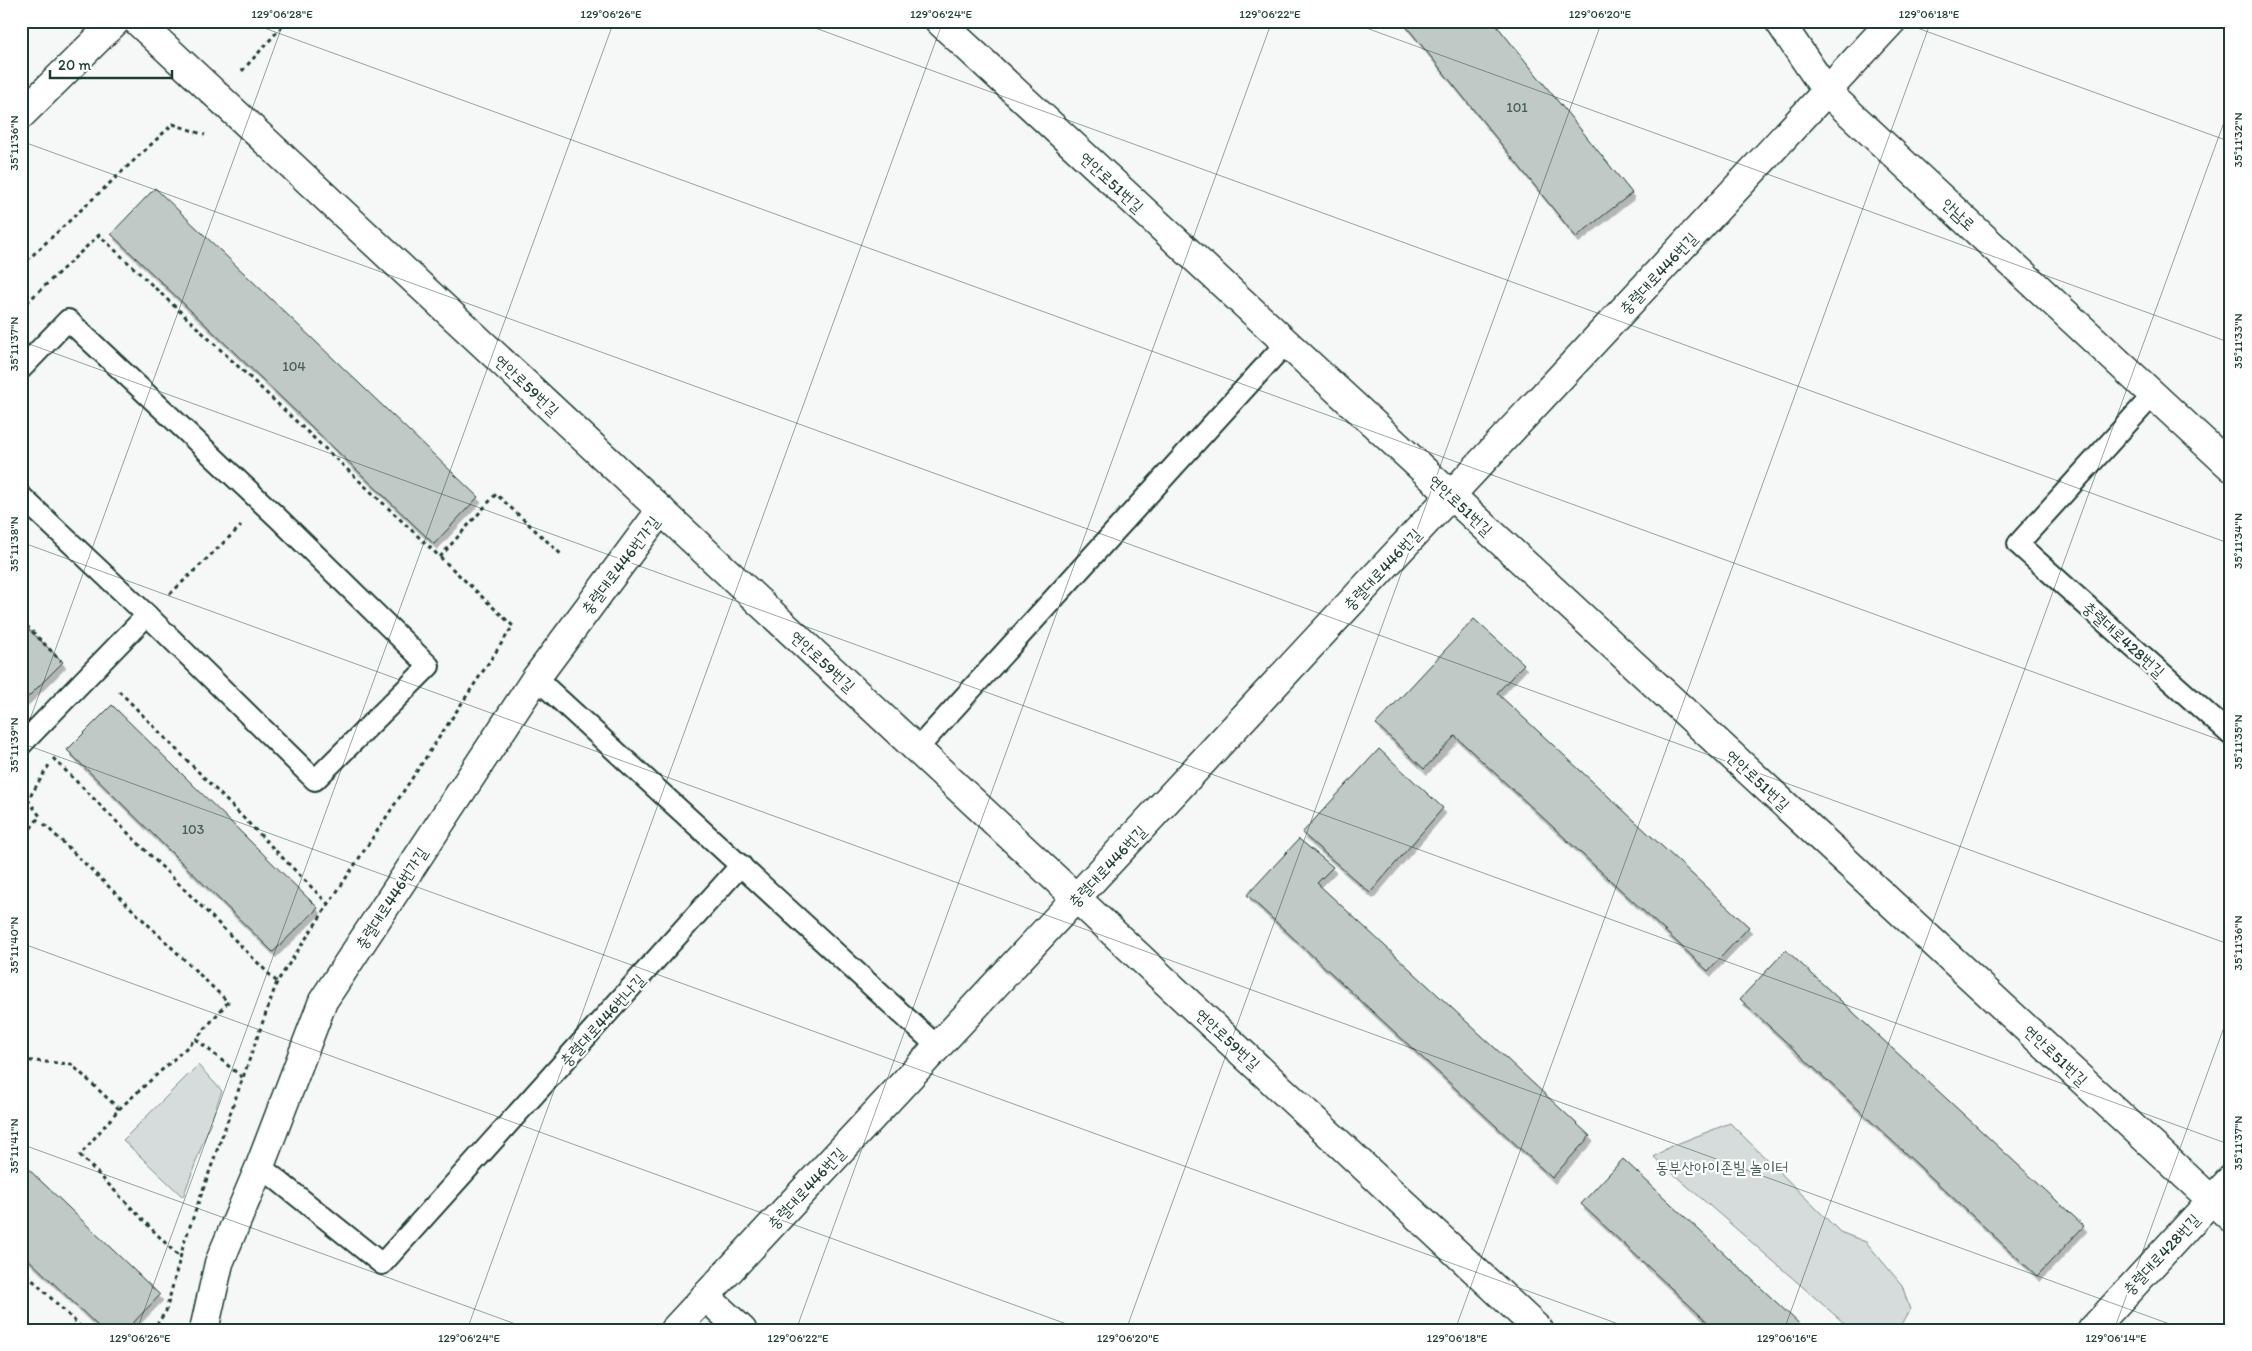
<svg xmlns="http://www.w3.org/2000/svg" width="2252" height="1351" font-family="Itim,'Poor Story',sans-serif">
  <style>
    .green { fill: #d6dcdb; stroke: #7a8c88 }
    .building { fill: #c0c9c6; stroke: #1f3d34; filter: url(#shadow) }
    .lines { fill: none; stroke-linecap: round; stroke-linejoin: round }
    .service-casing { stroke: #1f3d34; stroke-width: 24 }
    .minor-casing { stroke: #1f3d34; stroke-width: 31 }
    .tertiary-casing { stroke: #1f3d34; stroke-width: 31 }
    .secondary-casing { stroke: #1f3d34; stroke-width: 31 }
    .path { stroke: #1f3d34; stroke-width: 3; stroke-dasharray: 4 4; stroke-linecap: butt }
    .service { stroke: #fff; stroke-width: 20 }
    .minor { stroke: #fff; stroke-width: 28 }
    .tertiary { stroke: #fff; stroke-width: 28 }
    .secondary { stroke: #fff; stroke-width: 28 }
    .ticks { fill: none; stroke: #1f3d34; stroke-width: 1; stroke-opacity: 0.45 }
    .labels { text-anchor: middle; stroke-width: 4.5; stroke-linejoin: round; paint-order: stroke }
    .number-label { font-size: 14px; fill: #476058 }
    .street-label { font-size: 16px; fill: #1f3d34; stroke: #fff }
    .park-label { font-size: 16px; fill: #445d55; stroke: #fff }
    .neatline { fill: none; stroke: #1f3d34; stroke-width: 2 }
    .ticks-label { font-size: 12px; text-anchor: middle; fill: #1f3d34 }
  </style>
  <defs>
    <filter id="shadow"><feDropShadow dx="3" dy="5.5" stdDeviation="0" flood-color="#0004"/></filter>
  </defs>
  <rect width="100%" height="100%" fill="#f6f7f7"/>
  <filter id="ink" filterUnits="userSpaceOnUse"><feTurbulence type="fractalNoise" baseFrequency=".02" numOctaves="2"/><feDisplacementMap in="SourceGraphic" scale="10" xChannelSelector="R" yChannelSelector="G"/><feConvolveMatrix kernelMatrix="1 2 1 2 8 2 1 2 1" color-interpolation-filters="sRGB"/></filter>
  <g filter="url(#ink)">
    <g class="green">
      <polygon points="198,1065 222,1091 183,1197 123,1140"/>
      <polygon points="1730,1123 1840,1232 1866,1242 1902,1285 1910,1310 1899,1330 1852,1330 1654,1157 1669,1147"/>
    </g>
    <g class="building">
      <polygon points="1402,21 1493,21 1632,193 1576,237"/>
      <polygon points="155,188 478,497 434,544 111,234"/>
      <polygon points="1474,619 1524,664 1497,693 1749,927 1708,971 1455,736 1424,769 1376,724"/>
      <polygon points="21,622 63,662 21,704"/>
      <polygon points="112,705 318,908 273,952 67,750"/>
      <polygon points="1379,749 1443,808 1370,893 1302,833"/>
      <polygon points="1299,839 1333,867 1317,883 1590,1136 1552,1178 1247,895"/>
      <polygon points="1786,950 2084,1226 2037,1276 1740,999"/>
      <polygon points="1623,1159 1806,1330 1716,1330 1581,1204"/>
      <polygon points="21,1162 160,1295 126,1330 102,1330 21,1252"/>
    </g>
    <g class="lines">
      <g class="service-casing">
        <g id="service">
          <polyline points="21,369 68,320 278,518 429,666 315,780 147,615 21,496"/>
          <polyline points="2153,395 2018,544 2231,735"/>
          <polyline points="536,678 938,1047"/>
          <polyline points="21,745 147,615"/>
          <polyline points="917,749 1286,343"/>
          <polyline points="260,1166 382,1264 741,865"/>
        </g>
      </g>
      <g class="minor-casing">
        <g id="minor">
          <polyline points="137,21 1539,1330"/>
          <polyline points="939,21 2231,1218"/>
          <polyline points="705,1296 742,1330"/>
          <polyline points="204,1330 219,1263 260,1166 323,1001 536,678 661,510"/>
          <polyline points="674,1330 1892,21"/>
        </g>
      </g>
      <g class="tertiary-casing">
        <g id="tertiary">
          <polyline points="1779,21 1827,92 2231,467"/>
          <polyline points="2092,1330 2231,1179"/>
        </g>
      </g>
      <g class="secondary-casing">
        <polyline id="secondary" points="21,115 116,21"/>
      </g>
      <g class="path">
        <polyline points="242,71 287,21"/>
        <polyline points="21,266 173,124 205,135"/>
        <polyline points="21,308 99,235 513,626 277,982 184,1243 166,1311 153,1330"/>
        <polyline points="440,557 496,494 563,556"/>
        <polyline points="170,594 241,526"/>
        <polyline points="21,620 61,661"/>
        <polyline points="119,691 328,904"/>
        <polyline points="53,758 277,982"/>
        <polyline points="44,824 228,1002 196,1039"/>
        <polyline points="21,841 40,816 28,800 49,765"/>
        <polyline points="21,1060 71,1064 119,1109 80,1155 180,1258"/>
        <polyline points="119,1109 196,1039 243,1078"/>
        <polyline points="21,1269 84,1330"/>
      </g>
      <use href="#service" class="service"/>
      <use href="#minor" class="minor"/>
      <use href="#tertiary" class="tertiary"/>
      <use href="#secondary" class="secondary"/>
    </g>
  </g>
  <path class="ticks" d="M245,21L2231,744M796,21L2231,544M1347,21L2231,343M1898,21L2231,142M21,141L2231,945M21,341L2231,1145M21,542L2186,1330M21,743L1635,1330M21,744L284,21M21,943L1083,1330M21,1144L532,1330M137,1330L614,21M467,1330L943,21M796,1330L1272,21M1126,1330L1602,21M1455,1330L1931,21M1784,1330L2231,103M2114,1330L2231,1008"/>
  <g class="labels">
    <g class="number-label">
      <text x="1517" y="112">101</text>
      <text x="294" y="371">104</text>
      <text x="193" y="834">103</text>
    </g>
    <g class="street-label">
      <text transform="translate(1112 182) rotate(43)" y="6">연안로51번길</text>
      <text transform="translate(1959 214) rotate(43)" y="6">안남로</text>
      <text transform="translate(1658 273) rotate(-47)" y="6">충렬대로446번길</text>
      <text transform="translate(527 385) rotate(43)" y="6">연안로59번길</text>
      <text transform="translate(1461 505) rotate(43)" y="6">연안로51번길</text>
      <text transform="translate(620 565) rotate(-53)" y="6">충렬대로446번가길</text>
      <text transform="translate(1382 569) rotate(-47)" y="6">충렬대로446번길</text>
      <text transform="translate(2124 639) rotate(42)" y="6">충렬대로428번길</text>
      <text transform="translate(823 661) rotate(43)" y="6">연안로59번길</text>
      <text transform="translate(1758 780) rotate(43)" y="6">연안로51번길</text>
      <text transform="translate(1107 866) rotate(-47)" y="6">충렬대로446번길</text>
      <text transform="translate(391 898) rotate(-57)" y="6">충렬대로446번가길</text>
      <text transform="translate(602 1020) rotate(-48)" y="6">충렬대로446번나길</text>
      <text transform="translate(1228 1039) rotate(43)" y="6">연안로59번길</text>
      <text transform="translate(2056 1055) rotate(43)" y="6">연안로51번길</text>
      <text transform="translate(806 1188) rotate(-47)" y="6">충렬대로446번길</text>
      <text transform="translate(2161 1254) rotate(-47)" y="6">충렬대로428번길</text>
    </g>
    <g class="park-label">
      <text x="1722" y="1173">동부산아이존빌 놀이터</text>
    </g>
  </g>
  <rect width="2252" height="1351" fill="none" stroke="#fff" stroke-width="55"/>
  <path d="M50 70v8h122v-8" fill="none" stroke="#1f3d34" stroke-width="2.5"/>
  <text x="58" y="70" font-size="15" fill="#1f3d34" stroke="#ffffff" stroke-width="4" paint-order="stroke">20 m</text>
  <rect x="28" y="28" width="2196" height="1296" class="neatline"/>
  <g class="ticks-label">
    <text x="282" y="18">129°06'28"E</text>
    <text x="611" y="18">129°06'26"E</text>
    <text x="941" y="18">129°06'24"E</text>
    <text x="1270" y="18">129°06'22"E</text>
    <text x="1600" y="18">129°06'20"E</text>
    <text x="1929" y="18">129°06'18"E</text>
    <text transform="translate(2238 140) rotate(-90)" y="4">35°11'32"N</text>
    <text transform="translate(14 143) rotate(-90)" y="4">35°11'36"N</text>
    <text transform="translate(2238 341) rotate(-90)" y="4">35°11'33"N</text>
    <text transform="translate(14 344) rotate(-90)" y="4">35°11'37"N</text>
    <text transform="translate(2238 541) rotate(-90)" y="4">35°11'34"N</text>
    <text transform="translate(14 544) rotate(-90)" y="4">35°11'38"N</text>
    <text transform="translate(2238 742) rotate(-90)" y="4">35°11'35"N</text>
    <text transform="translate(14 745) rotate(-90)" y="4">35°11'39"N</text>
    <text transform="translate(2238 943) rotate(-90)" y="4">35°11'36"N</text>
    <text transform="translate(14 945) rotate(-90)" y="4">35°11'40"N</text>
    <text transform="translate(2238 1143) rotate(-90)" y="4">35°11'37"N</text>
    <text transform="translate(14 1146) rotate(-90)" y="4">35°11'41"N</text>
    <text x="140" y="1342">129°06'26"E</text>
    <text x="469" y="1342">129°06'24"E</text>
    <text x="798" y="1342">129°06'22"E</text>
    <text x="1128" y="1342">129°06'20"E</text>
    <text x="1457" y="1342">129°06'18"E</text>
    <text x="1787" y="1342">129°06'16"E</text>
    <text x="2116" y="1342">129°06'14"E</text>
  </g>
</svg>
